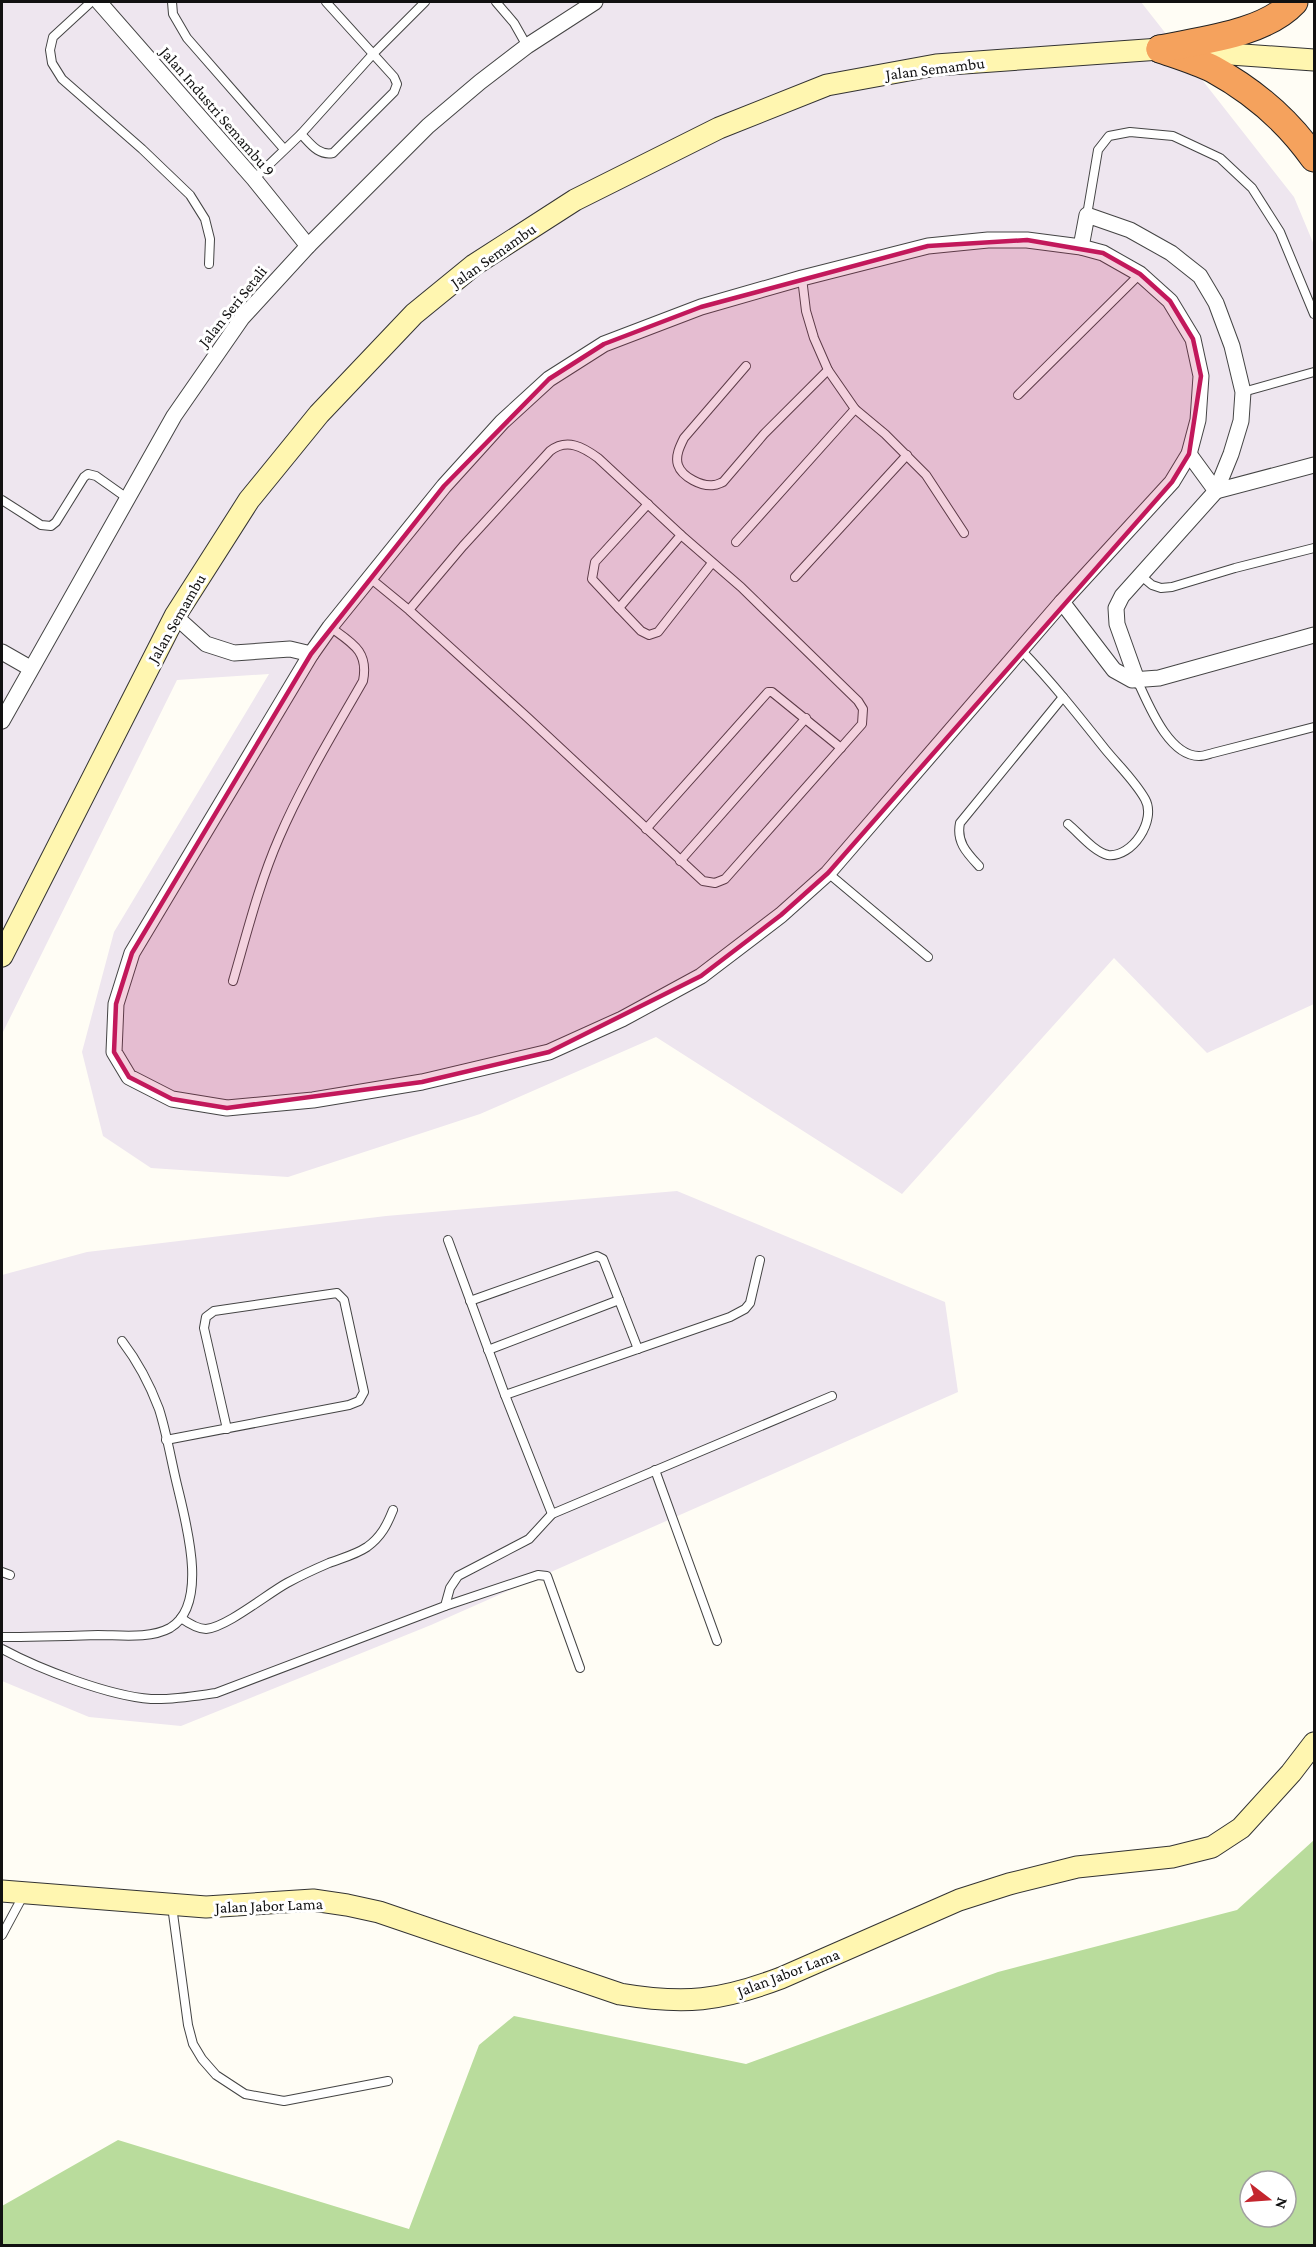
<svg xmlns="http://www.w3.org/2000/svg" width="1316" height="2247" font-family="'Crimson Pro',serif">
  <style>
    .industrial { fill: #eee6ef }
    .forest { fill: #b9dc9c; fill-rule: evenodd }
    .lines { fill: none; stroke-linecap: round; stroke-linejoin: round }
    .lane-casing { stroke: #444; stroke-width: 10 }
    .street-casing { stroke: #444; stroke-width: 17 }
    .secondary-casing { stroke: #333; stroke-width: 23 }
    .highway-casing { stroke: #222; stroke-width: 29 }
    .lane { stroke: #fff; stroke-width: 8 }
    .street { stroke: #fff; stroke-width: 15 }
    .secondary { stroke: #fff6b0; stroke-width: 21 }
    .highway { stroke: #f5a25d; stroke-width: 27 }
    .marked { fill: #c2185b; fill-opacity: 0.2; stroke: #c2185b; stroke-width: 4.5; stroke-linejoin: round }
    .labels { text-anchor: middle; stroke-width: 6; stroke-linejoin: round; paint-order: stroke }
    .street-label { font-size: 16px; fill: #111; stroke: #fff }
  </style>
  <rect width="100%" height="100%" fill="#fffdf5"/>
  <g class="industrial">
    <polygon points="2,2 1141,2 1294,197 1314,245 1314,1004 1207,1053 1114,958 902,1194 656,1037 480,1114 288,1177 151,1168 103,1136 82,1052 114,932 269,674 177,680 2,1034"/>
    <polygon points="677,1191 945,1302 958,1392 431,1625 181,1726 89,1717 2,1681 2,1275 87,1252 386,1216"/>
  </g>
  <path class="forest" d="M1314,1840V2245H2V2206L118,2140L409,2229L479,2045L514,2016L746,2064L998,1972L1237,1910ZM1250,2181H1286V2217H1250Z"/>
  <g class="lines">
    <g class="lane-casing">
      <g id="lane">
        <polyline points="91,2 53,37 50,50 52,63 62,79 142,149 190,195 205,219 210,239 209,264"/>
        <polyline points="172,2 173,14 187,38 284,149"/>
        <polyline points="496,2 514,23 527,46"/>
        <path d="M301,134C310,143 318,156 333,153L394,92L397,84L394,77L326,2"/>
        <polyline points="254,179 301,134 373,54 425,2"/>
        <polyline points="1087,215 1098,150 1109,136 1130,132 1173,136 1220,158 1252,188 1280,232 1314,314"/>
        <polyline points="802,278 806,311 814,338 828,370 855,409 885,434 926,475 964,533"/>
        <path d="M746,366L684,438C680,446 675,456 678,465C682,477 702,487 714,485C717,485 720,483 723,482L764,434L828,370"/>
        <polyline points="1243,392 1314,372"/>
        <polyline points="1018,395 1140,274"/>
        <polyline points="2,500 41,525 51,526 56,522 84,477 88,474 96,476 127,498"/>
        <polyline points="648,504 595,562 592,579 619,608 681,535"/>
        <polyline points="736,542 855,409"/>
        <polyline points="1140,575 1152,585 1161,588 1172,587 1235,568 1314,548"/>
        <polyline points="795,577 907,455"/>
        <path d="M370,578L409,610L528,718L703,881L715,883L725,879L862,724L863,709L858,701L741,587L681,535L598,458C583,447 567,438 550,451L463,546L409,610"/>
        <polyline points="619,608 641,631 649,635 658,632 712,563"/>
        <path d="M1021,650C1051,681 1078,715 1105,749C1118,765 1135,781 1145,799C1157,820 1132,858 1108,855C1094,852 1079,833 1068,824"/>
        <path d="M1137,680C1148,703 1168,756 1199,756C1204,756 1209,754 1213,753L1314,727"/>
        <polyline points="646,829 768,692 772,692 841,748"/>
        <polyline points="680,861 806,718"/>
        <path d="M979,866C967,853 956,842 960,823L1063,697"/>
        <polyline points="828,873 928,957"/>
        <path d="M233,981C247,933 259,884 279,838C302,784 334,732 363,681C369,651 352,643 330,627"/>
        <polyline points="448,1240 505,1395 552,1514"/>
        <polyline points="470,1301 597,1256 603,1259 638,1349"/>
        <polyline points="488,1350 619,1300"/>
        <polyline points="505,1395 730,1317 745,1309 750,1303 760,1260"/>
        <polyline points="166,1440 349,1405 359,1401 364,1392 344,1300 337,1293 214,1311 206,1317 204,1328 227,1429"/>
        <polyline points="655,1470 717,1641"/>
        <polyline points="2,1572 10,1575"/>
        <polyline points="445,1606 538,1575 547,1576 580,1668"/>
        <path d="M181,1618C188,1623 197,1629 206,1629C227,1627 267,1594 287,1583C300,1576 315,1569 329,1563C342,1558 355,1555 367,1547C381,1537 387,1525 393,1510"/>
        <path d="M2,1637C34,1637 66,1636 98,1635C120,1635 150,1639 170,1628C212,1603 183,1513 175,1476C170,1454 166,1431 159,1409C150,1385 138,1362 122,1341"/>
        <path d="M2,1649C39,1669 109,1696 151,1699C173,1700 195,1696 216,1693L445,1606L450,1588L458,1576L529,1539L552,1514L832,1396"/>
        <polyline points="172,1906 188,2025 193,2044 202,2059 216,2075 245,2094 284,2101 388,2081"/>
        <polyline points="2,1935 24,1894"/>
      </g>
    </g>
    <g class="street-casing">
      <g id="street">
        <polyline points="99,2 254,179 308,246"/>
        <polygon points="988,240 1027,240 1081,247 1103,253 1140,274 1170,301 1193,339 1201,376 1198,420 1189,454 1172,482 1062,602 828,873 781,915 701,976 622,1019 549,1052 422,1082 313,1100 227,1108 172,1099 129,1077 114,1052 116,1004 132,953 311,654 330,627 444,486 502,422 549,379 604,344 701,307 802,278 928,246"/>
        <polyline points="1081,247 1087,215 1130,230 1171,253 1200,276 1216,303 1232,346 1243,392 1241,421 1231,454 1216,491 1122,596 1116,608 1117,624 1137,680"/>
        <polyline points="1189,454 1216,491 1314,465"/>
        <polyline points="1062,602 1114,670 1132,680 1159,678 1314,635"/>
        <polyline points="175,616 206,644 234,653 290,649 311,654"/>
        <polyline points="2,652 30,668"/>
        <polyline points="2,721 174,416 242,318 308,246 428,126 480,82 527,46 595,2"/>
      </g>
    </g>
    <g class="secondary-casing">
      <g id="secondary">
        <polyline points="2,956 175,616 249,500 319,414 414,314 474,265 575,200 719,128 827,85 936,65 1160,49 1314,60"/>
        <path d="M2,1891L206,1907L313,1900L347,1905L379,1912L620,1994C685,2005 720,2001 781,1978L959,1900L1009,1884L1077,1867L1172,1857L1212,1847L1241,1828L1291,1773L1314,1743"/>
      </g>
    </g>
    <g class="highway-casing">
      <g id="highway">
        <path d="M1160,49C1177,55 1197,61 1213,69C1253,91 1288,121 1314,158"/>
        <path d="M1160,49C1202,40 1264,34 1294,2"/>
      </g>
    </g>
    <use href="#lane" class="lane"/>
    <use href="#street" class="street"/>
    <use href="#secondary" class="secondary"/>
    <use href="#highway" class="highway"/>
  </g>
  <path class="marked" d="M1027,240L1103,253L1140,274L1170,301L1193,339L1201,376L1189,454L1172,482L828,873L781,915L701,976L549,1052L422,1082L227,1108L172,1099L129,1077L114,1052L116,1004L132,953L311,654L444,486L549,379L604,344L701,307L928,246Z"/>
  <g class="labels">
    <g class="street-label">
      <text transform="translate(935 68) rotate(-7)" y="6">Jalan Semambu</text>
      <text transform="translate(218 111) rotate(49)" y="6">Jalan Industri Semambu 9</text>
      <text transform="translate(493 255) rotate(-35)" y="6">Jalan Semambu</text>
      <text transform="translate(232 306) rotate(-51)" y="6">Jalan Seri Setali</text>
      <text transform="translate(176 618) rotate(-60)" y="6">Jalan Semambu</text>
      <text transform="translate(269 1905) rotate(-2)" y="6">Jalan Jabor Lama</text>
      <text transform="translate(788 1972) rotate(-21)" y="6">Jalan Jabor Lama</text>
    </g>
  </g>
  <rect width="1316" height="2247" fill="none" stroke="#111111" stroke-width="6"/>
  <g transform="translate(1268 2199) rotate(107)"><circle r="28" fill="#ffffff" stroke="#a0a0a0" stroke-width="1.5"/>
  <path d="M0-4.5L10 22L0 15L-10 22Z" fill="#c4262e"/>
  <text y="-9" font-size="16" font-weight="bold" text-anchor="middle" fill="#111111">N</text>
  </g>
</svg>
